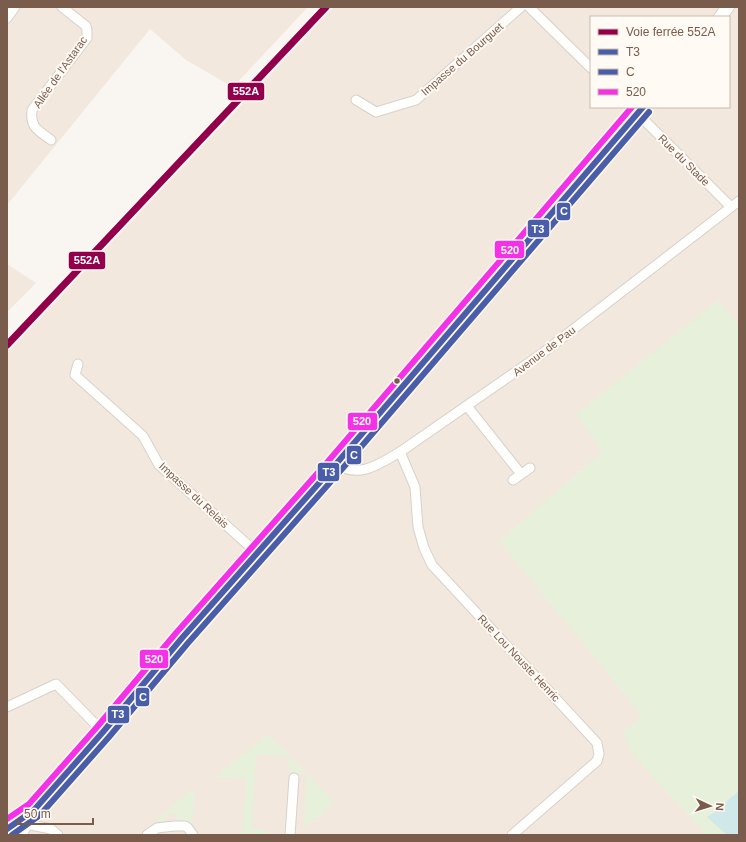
<svg xmlns="http://www.w3.org/2000/svg" width="746" height="842" font-family="Helvetica,sans-serif">
  <style>
    .residential { fill: #f2e8de; fill-rule: evenodd }
    .green { fill: #e7f0db }
    .water { fill: #d0e8ea }
    .lines { fill: none; stroke-linecap: round; stroke-linejoin: round }
    .minor-casing { stroke: #d7d1cb; stroke-width: 11 }
    .secondary-casing { stroke: #d9d2cb; stroke-width: 14 }
    .minor { stroke: #fefefd; stroke-width: 9 }
    .secondary { stroke: #fefefd; stroke-width: 12 }
    .bus-1-casing { stroke: #fffaf3; stroke-width: 9 }
    .bus-2-casing { stroke: #fffaf3; stroke-width: 9 }
    .bus-3-casing { stroke: #fffaf3; stroke-width: 9 }
    .bus-1 { stroke: #4a5da8; stroke-width: 6 }
    .bus-2 { stroke: #4a5da8; stroke-width: 6 }
    .bus-3 { stroke: #f531e7; stroke-width: 6 }
    .rail-1-casing { stroke: #fffaf3; stroke-width: 10 }
    .rail-1 { stroke: #92004c; stroke-width: 7 }
    .bus-dot { fill: #7a5c4d; stroke: #fffaf3; stroke-width: 1.5 }
    .labels { text-anchor: middle; stroke-width: 4; stroke-linejoin: round; paint-order: stroke }
    .street-label { font-size: 11px; fill: #7a5c4d; stroke: #fffaf3 }
    .line-badge { stroke: #fffaf3; stroke-width: 1.5 }
    .badge-label { font-size: 11px; text-anchor: middle; font-weight: bold; fill: #fff }
  </style>
  <rect width="100%" height="100%" fill="#f9f5f0"/>
  <g class="residential">
    <polygon points="7,7 308,7 233,87 186,60 150,29 7,205"/>
    <path d="M334,7H739V835H7V353ZM591,17H729V107H591Z"/>
    <polygon points="7,264 36,283 7,312"/>
  </g>
  <g class="green">
    <polygon points="719,299 739,327 739,835 706,835 631,753 623,732 642,716 499,541 602,452 576,414"/>
    <polygon points="268,734 335,803 303,828 307,775 289,772 289,757 256,755 252,829 268,830 268,835 242,835 246,779 214,777"/>
    <path d="M195,787L192,827C188,823 184,820 177,820V814L166,815V821H154Z"/>
  </g>
  <polygon class="water" points="739,791 739,835 727,835 707,817 718,810 722,805"/>
  <g class="lines">
    <g class="minor-casing">
      <g id="minor">
        <polyline points="529,7 591,68"/>
        <polyline points="7,18 15,7"/>
        <polyline points="356,100 376,112 416,100 521,7"/>
        <polyline points="631,107 731,207"/>
        <path d="M51,140C38,130 30,128 32,110L87,38V30L86,26L62,7"/>
        <polyline points="78,364 75,375 143,436 159,465 257,553"/>
        <polyline points="467,406 521,474"/>
        <polyline points="400,452 415,487 418,527 424,548 432,565 597,743 599,754 597,761 512,835"/>
        <path d="M336,464C360,479 379,464 400,452L540,355L739,201"/>
        <polyline points="513,480 530,468"/>
        <polyline points="7,707 56,684 103,732"/>
        <polyline points="26,824 51,829 58,835"/>
        <polyline points="147,835 157,828 174,826 185,826 188,828 193,835"/>
        <polyline points="290,835 294,778"/>
      </g>
    </g>
    <g class="secondary-casing">
      <g id="secondary">
        <polyline points="720,17 728,7"/>
        <polyline points="7,829 32,812"/>
        <polyline points="20,835 34,810 103,732 182,638 336,464 643,107"/>
      </g>
    </g>
    <use href="#minor" class="minor"/>
    <use href="#secondary" class="secondary"/>
    <g class="bus-1-casing">
      <polyline id="bus-1" points="7,829 34,810 103,732 182,638 336,464 643,107"/>
    </g>
    <g class="bus-2-casing">
      <polyline id="bus-2" points="12,835 40,815 109,737 188,643 342,469 649,112"/>
    </g>
    <g class="bus-3-casing">
      <polyline id="bus-3" points="7,819 29,804 97,727 176,633 330,459 632,107"/>
    </g>
    <use href="#bus-1" class="bus-1"/>
    <use href="#bus-2" class="bus-2"/>
    <use href="#bus-3" class="bus-3"/>
    <g class="rail-1-casing">
      <polyline id="rail-1" points="7,345 326,7"/>
    </g>
    <use href="#rail-1" class="rail-1"/>
  </g>
  <circle class="bus-dot" cx="397" cy="381" r="3.5"/>
  <g class="labels">
    <g class="street-label">
      <text transform="translate(462 59) rotate(-41)" y="4">Impasse du Bourguet</text>
      <text transform="translate(60 72) rotate(-55)" y="4">Allée de l'Astarac</text>
      <text transform="translate(684 160) rotate(45)" y="4">Rue du Stade</text>
      <text transform="translate(544 351) rotate(-37)" y="4">Avenue de Pau</text>
      <text transform="translate(194 495) rotate(43)" y="4">Impasse du Relais</text>
      <text transform="translate(519 658) rotate(47)" y="4">Rue Lou Nouste Henric</text>
    </g>
  </g>
  <g class="line-badge">
    <rect x="227" y="82" width="38" height="19" rx="4" fill="#92004c"/>
    <rect x="556" y="202" width="15" height="19" rx="4" fill="#4a5da8"/>
    <rect x="527" y="219" width="23" height="19" rx="4" fill="#4a5da8"/>
    <rect x="494" y="240" width="31" height="19" rx="4" fill="#f531e7"/>
    <rect x="68" y="251" width="38" height="19" rx="4" fill="#92004c"/>
    <rect x="347" y="412" width="31" height="19" rx="4" fill="#f531e7"/>
    <rect x="346" y="445" width="16" height="20" rx="4" fill="#4a5da8"/>
    <rect x="317" y="462" width="23" height="20" rx="4" fill="#4a5da8"/>
    <rect x="139" y="649" width="30" height="20" rx="4" fill="#f531e7"/>
    <rect x="135" y="687" width="15" height="20" rx="4" fill="#4a5da8"/>
    <rect x="107" y="705" width="23" height="19" rx="4" fill="#4a5da8"/>
  </g>
  <g class="badge-label">
    <text x="246" y="95">552A</text>
    <text x="564" y="215">C</text>
    <text x="538" y="233">T3</text>
    <text x="510" y="254">520</text>
    <text x="87" y="264">552A</text>
    <text x="362" y="425">520</text>
    <text x="354" y="459">C</text>
    <text x="329" y="476">T3</text>
    <text x="154" y="663">520</text>
    <text x="143" y="701">C</text>
    <text x="118" y="718">T3</text>
  </g>
  <rect width="746" height="842" fill="none" stroke="#7a5c4d" stroke-width="16"/>
  <rect x="590" y="16" width="140" height="92" fill="#fffaf3" stroke="#cabbb1"/>
  <rect x="598" y="29" width="20" height="6" fill="#92004c" stroke="#cabbb1"/>
  <text x="626" y="36" font-size="12" fill="#7a5c4d">Voie ferrée 552A</text>
  <rect x="598" y="49" width="20" height="6" fill="#4a5da8" stroke="#cabbb1"/>
  <text x="626" y="56" font-size="12" fill="#7a5c4d">T3</text>
  <rect x="598" y="69" width="20" height="6" fill="#4a5da8" stroke="#cabbb1"/>
  <text x="626" y="76" font-size="12" fill="#7a5c4d">C</text>
  <rect x="598" y="89" width="20" height="6" fill="#f531e7" stroke="#cabbb1"/>
  <text x="626" y="96" font-size="12" fill="#7a5c4d">520</text>
  <g transform="translate(710 806) rotate(94)" stroke="#fffaf3" stroke-width="3" paint-order="stroke">
  <path d="M0-3L7 15L0 10L-7 15Z" fill="#7a5c4d"/>
  <text y="-6" font-size="11" font-weight="bold" text-anchor="middle" fill="#7a5c4d">N</text>
  </g>
  <path d="M18 818v6h75v-6" fill="none" stroke="#7a5c4d" stroke-width="2"/>
  <text x="24" y="818" font-size="12" fill="#7a5c4d" stroke="#fffaf3" stroke-width="3" paint-order="stroke">50 m</text>
</svg>
